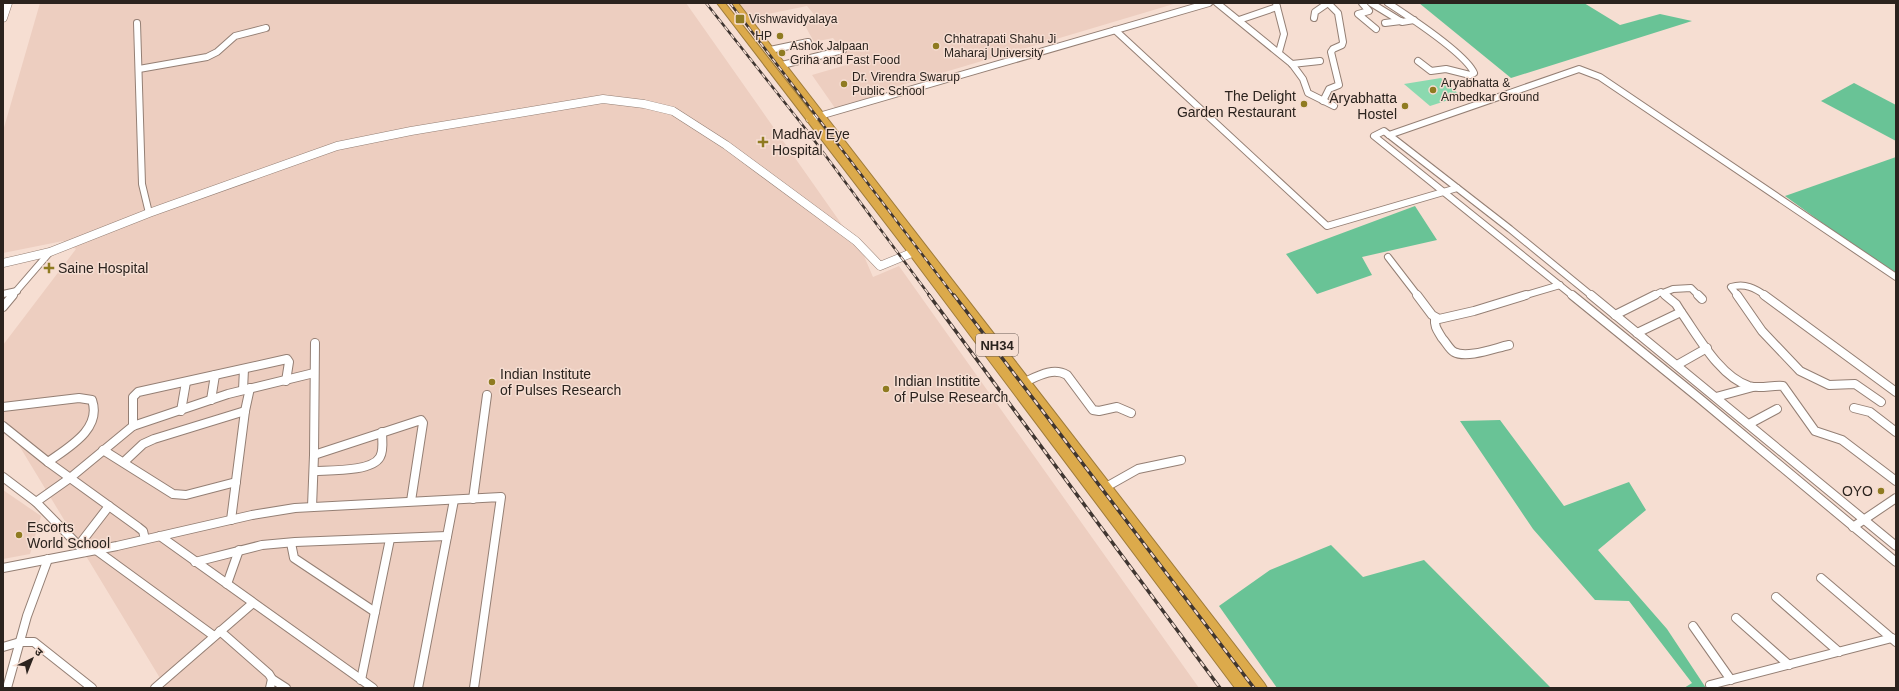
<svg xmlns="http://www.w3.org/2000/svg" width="1899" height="691" font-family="Arial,'Noto Sans Devanagari',sans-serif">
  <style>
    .built { fill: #edcec0 }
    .green { fill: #8bd9af }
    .forest { fill: #69c396 }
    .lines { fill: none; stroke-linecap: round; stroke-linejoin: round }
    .street-far1-casing { stroke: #947f74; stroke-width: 8 }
    .street-casing { stroke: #947f74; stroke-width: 10 }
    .secondary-casing { stroke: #947f74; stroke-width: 9 }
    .highway-casing { stroke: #9e7b3b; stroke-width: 2 }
    .street-far1 { stroke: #fff; stroke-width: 6 }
    .street { stroke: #fff; stroke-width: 8 }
    .secondary { stroke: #fff; stroke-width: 8 }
    .highway { fill: #dcaa4b; fill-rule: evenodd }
    .rail-far1-casing { stroke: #403631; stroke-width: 2.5 }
    .rail-casing { stroke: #403631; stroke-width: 3.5 }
    .rail-far1 { stroke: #f6ded2; stroke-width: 1.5; stroke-dasharray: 5; stroke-linecap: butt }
    .rail { stroke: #f6ded2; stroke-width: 2; stroke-dasharray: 6; stroke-linecap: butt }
    .poi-dot { fill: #8f7b21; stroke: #f6ded2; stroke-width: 1.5 }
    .labels { text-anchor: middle; stroke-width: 3; stroke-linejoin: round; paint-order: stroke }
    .far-poi-label { font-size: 12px; fill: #2b231e; stroke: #f6ded2; text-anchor: start }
    .shield { fill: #f6ded2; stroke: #685b54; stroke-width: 1 }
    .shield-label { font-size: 13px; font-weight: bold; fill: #2b231e }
    .poi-label { font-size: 14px; fill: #2b231e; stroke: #f6ded2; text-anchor: start }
  </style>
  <rect width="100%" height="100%" fill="#f6ded2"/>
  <g class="built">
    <polygon points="40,3 686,3 864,256 873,277 899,266 1199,688 166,688 3,419 3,345 76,249 63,241 3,253 3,131"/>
    <polygon points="738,3 1177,3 878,92 880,95 835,108 812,75 853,63 833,38 814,42 803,22 817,18 807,6 748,18"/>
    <polygon points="3,490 41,516 30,554 3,559"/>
  </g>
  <polygon class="green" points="1441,78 1461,96 1430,106 1404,84"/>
  <g class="forest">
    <polygon points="1419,3 1584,3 1620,25 1660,14 1692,21 1511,78"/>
    <polygon points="1854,83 1896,105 1896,141 1821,101"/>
    <polygon points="1896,157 1896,276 1785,196"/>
    <polygon points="1415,206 1437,240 1362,257 1372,275 1317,294 1286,254"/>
    <polygon points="1500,420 1564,506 1629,482 1646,510 1598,550 1667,629 1706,688 1684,688 1692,683 1629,601 1595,600 1533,529 1460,421"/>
    <polygon points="1331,545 1363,577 1424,560 1551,688 1277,688 1219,606 1270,570"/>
  </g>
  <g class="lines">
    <g class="street-far1-casing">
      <g id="street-far1">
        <polyline points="1217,3 1292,64 1303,79 1308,93 1334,106"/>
        <polyline points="1276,3 1284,34 1279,52"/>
        <polyline points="1362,3 1369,11 1358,14 1376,29"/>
        <polyline points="1371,3 1402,22 1414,20"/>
        <path d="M1388,3C1408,16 1466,54 1474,73L1470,75L1446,69L1431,71L1418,61"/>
        <polyline points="1314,18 1315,12 1328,3"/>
        <polyline points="1239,20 1277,7"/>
        <polyline points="137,23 142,184 149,213"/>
        <polyline points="1385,23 1401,21"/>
        <polyline points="1115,30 1327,226 1457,188"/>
        <polyline points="770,50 808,42"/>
        <polyline points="1292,64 1320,61"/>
        <polyline points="782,65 843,50"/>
        <polyline points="139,69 207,57 217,52 235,36 266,28"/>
        <polyline points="1323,101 1329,89 1339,85 1331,52 1333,49 1342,45 1343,42 1338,13 1328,3"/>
        <polyline points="809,119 1209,3"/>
        <polyline points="1389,135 1579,69 1600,77 1896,277"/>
        <polyline points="1388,257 1418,296"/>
        <polyline points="1663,293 1673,289 1691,288 1699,296"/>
        <polyline points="3,294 17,291"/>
        <polyline points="12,296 50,252"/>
        <polyline points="1523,296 1560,285"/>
        <polyline points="1573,296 1374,136 1384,131 1510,229 1592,296"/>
        <polyline points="1653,296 1661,292 1666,296"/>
        <path d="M1738,296L1731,287C1745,283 1755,288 1766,296"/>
      </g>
    </g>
    <g class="street-casing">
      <g id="street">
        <polyline points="1417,295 1432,315 1439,319 1474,311 1526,295"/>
        <polyline points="1572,295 1699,398 1896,562"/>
        <polyline points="1591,295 1896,546"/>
        <polyline points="1665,295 1676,304 1681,312"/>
        <polyline points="1698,295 1702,299"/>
        <polyline points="1737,295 1762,331 1800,371 1829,385 1855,384 1881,402"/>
        <polyline points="1764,295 1896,392"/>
        <polyline points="3,307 13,295"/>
        <polyline points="1615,315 1655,295"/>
        <path d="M1435,318C1434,327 1438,331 1442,338C1446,342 1449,349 1454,352C1467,359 1495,348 1509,345"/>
        <path d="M1637,333L1681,312C1698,336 1720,377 1749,386C1760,389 1772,385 1783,386L1815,431L1842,440L1896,481"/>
        <polyline points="1677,365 1707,348"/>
        <path d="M1025,382C1038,376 1053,367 1067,375L1093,410L1099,411L1117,407L1131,413"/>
        <polyline points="243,390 244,369"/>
        <polyline points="1716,397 1753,387"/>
        <polyline points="211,400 215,375"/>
        <path d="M3,407L79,398L92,400C102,429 69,447 48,462"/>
        <polyline points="1854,408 1870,412 1896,432"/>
        <polyline points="181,411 186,382"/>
        <polyline points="1749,424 1777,409"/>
        <polyline points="3,426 48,462 138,527 143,531 145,539"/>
        <polyline points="133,426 133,397 138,392 287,359 289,362 286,381"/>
        <polyline points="103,450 173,494 186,495 236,482"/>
        <polyline points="314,455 315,343"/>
        <polyline points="126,460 143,444 154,439 245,411"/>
        <path d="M314,471C329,470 372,472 380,457C384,450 382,440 382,432"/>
        <polyline points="3,477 36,502 70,478 133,426 228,394 314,373"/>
        <polyline points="1106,487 1138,469 1181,460"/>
        <polyline points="473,499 487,395"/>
        <polyline points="36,502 85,552"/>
        <polyline points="312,507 314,455 421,420 423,423 411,501"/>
        <polyline points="231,520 245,411 250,388"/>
        <polyline points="1853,527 1896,498"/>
        <polyline points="160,536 373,688"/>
        <polyline points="291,543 294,558 375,612"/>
        <polyline points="79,545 109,506"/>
        <polyline points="96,550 214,636"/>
        <polyline points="195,562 262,545 295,542 447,536"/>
        <polyline points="3,568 117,546 252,515 295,508 501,497 474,688"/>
        <polyline points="1821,578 1896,642"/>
        <polyline points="227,584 239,550"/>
        <polyline points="1776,597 1839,652"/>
        <polyline points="1736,618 1789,665"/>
        <polyline points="1693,626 1731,680"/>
        <polyline points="220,631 269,674 272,679 270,688"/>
        <polyline points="3,647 20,642 34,642 92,688"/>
        <polyline points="272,679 286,688"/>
        <polyline points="361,680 390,539"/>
        <polyline points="1710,685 1892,638"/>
        <polyline points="7,688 27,616 48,559"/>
        <polyline points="155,688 253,603"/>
        <polyline points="418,688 454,500"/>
      </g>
    </g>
    <g class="secondary-casing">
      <g id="secondary">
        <polyline points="3,18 8,3"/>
        <polyline points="3,263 50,252 149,213 337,146 411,131 603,99 644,104 673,111 726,145 856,241 880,266 914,252"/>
      </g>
    </g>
    <g class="highway-casing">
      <polygon id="highway" points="717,3 725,3 867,184 730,3 738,3 1264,683 1267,688 1235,688 910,255"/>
    </g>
    <use href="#street-far1" class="street-far1"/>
    <use href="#street" class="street"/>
    <use href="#secondary" class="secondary"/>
    <use href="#highway" class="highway"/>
    <g class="rail-far1-casing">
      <g id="rail-far1">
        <polyline points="706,3 808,132 930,296"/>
        <polyline points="730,3 954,296"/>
      </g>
    </g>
    <g class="rail-casing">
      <g id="rail">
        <polyline points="929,295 1220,688"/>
        <polyline points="954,295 1254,688"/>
      </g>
    </g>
    <use href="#rail-far1" class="rail-far1"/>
    <use href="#rail" class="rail"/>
  </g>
  <g class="poi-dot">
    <rect x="735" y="14" width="10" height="10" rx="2"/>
    <circle cx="780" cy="36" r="4"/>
    <circle cx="936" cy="46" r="4"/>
    <circle cx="782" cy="53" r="4"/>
    <circle cx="844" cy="84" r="4"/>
    <circle cx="1433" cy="90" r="4"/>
    <circle cx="1304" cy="104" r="4"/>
    <circle cx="1405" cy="106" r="4"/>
    <path d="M761 136h4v4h4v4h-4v4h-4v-4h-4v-4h4z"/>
    <path d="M47 262h4v4h4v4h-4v4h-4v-4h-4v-4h4z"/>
    <circle cx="492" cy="382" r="4"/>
    <circle cx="886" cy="389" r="4"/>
    <circle cx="1881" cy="491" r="4"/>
    <circle cx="19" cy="535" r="4"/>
  </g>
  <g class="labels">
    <g class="far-poi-label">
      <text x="749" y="23">Vishwavidyalaya</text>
      <text x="772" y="40" text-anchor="end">HP</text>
      <text x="944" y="43">Chhatrapati Shahu Ji<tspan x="944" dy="14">Maharaj University</tspan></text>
      <text x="790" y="50">Ashok Jalpaan<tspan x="790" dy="14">Griha and Fast Food</tspan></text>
      <text x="852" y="81">Dr. Virendra Swarup<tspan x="852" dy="14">Public School</tspan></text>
      <text x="1441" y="87">Aryabhatta &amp;<tspan x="1441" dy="14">Ambedkar Ground</tspan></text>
    </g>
    <rect class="shield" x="976" y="334" width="42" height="22" rx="3"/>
    <g class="shield-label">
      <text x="997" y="350">NH34</text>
    </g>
    <g class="poi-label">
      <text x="1296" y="101" text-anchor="end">The Delight<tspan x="1296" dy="16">Garden Restaurant</tspan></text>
      <text x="1397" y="103" text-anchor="end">Aryabhatta<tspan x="1397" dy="16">Hostel</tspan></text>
      <text x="772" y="139">Madhav Eye<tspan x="772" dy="16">Hospital</tspan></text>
      <text x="58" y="273">Saine Hospital</text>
      <text x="500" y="379">Indian Institute<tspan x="500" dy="16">of Pulses Research</tspan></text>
      <text x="894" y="386">Indian Institite<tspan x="894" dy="16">of Pulse Research</tspan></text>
      <text x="1873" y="496" text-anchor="end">OYO</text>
      <text x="27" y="532">Escorts<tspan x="27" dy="16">World School</tspan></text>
    </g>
  </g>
  <rect width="1899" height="691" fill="none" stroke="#2b231e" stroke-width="8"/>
  <g transform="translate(32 659) rotate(43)" stroke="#f6ded2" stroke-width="3" paint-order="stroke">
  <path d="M0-3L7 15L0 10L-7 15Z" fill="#2b231e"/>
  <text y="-6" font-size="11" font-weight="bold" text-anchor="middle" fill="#2b231e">उ</text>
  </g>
</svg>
